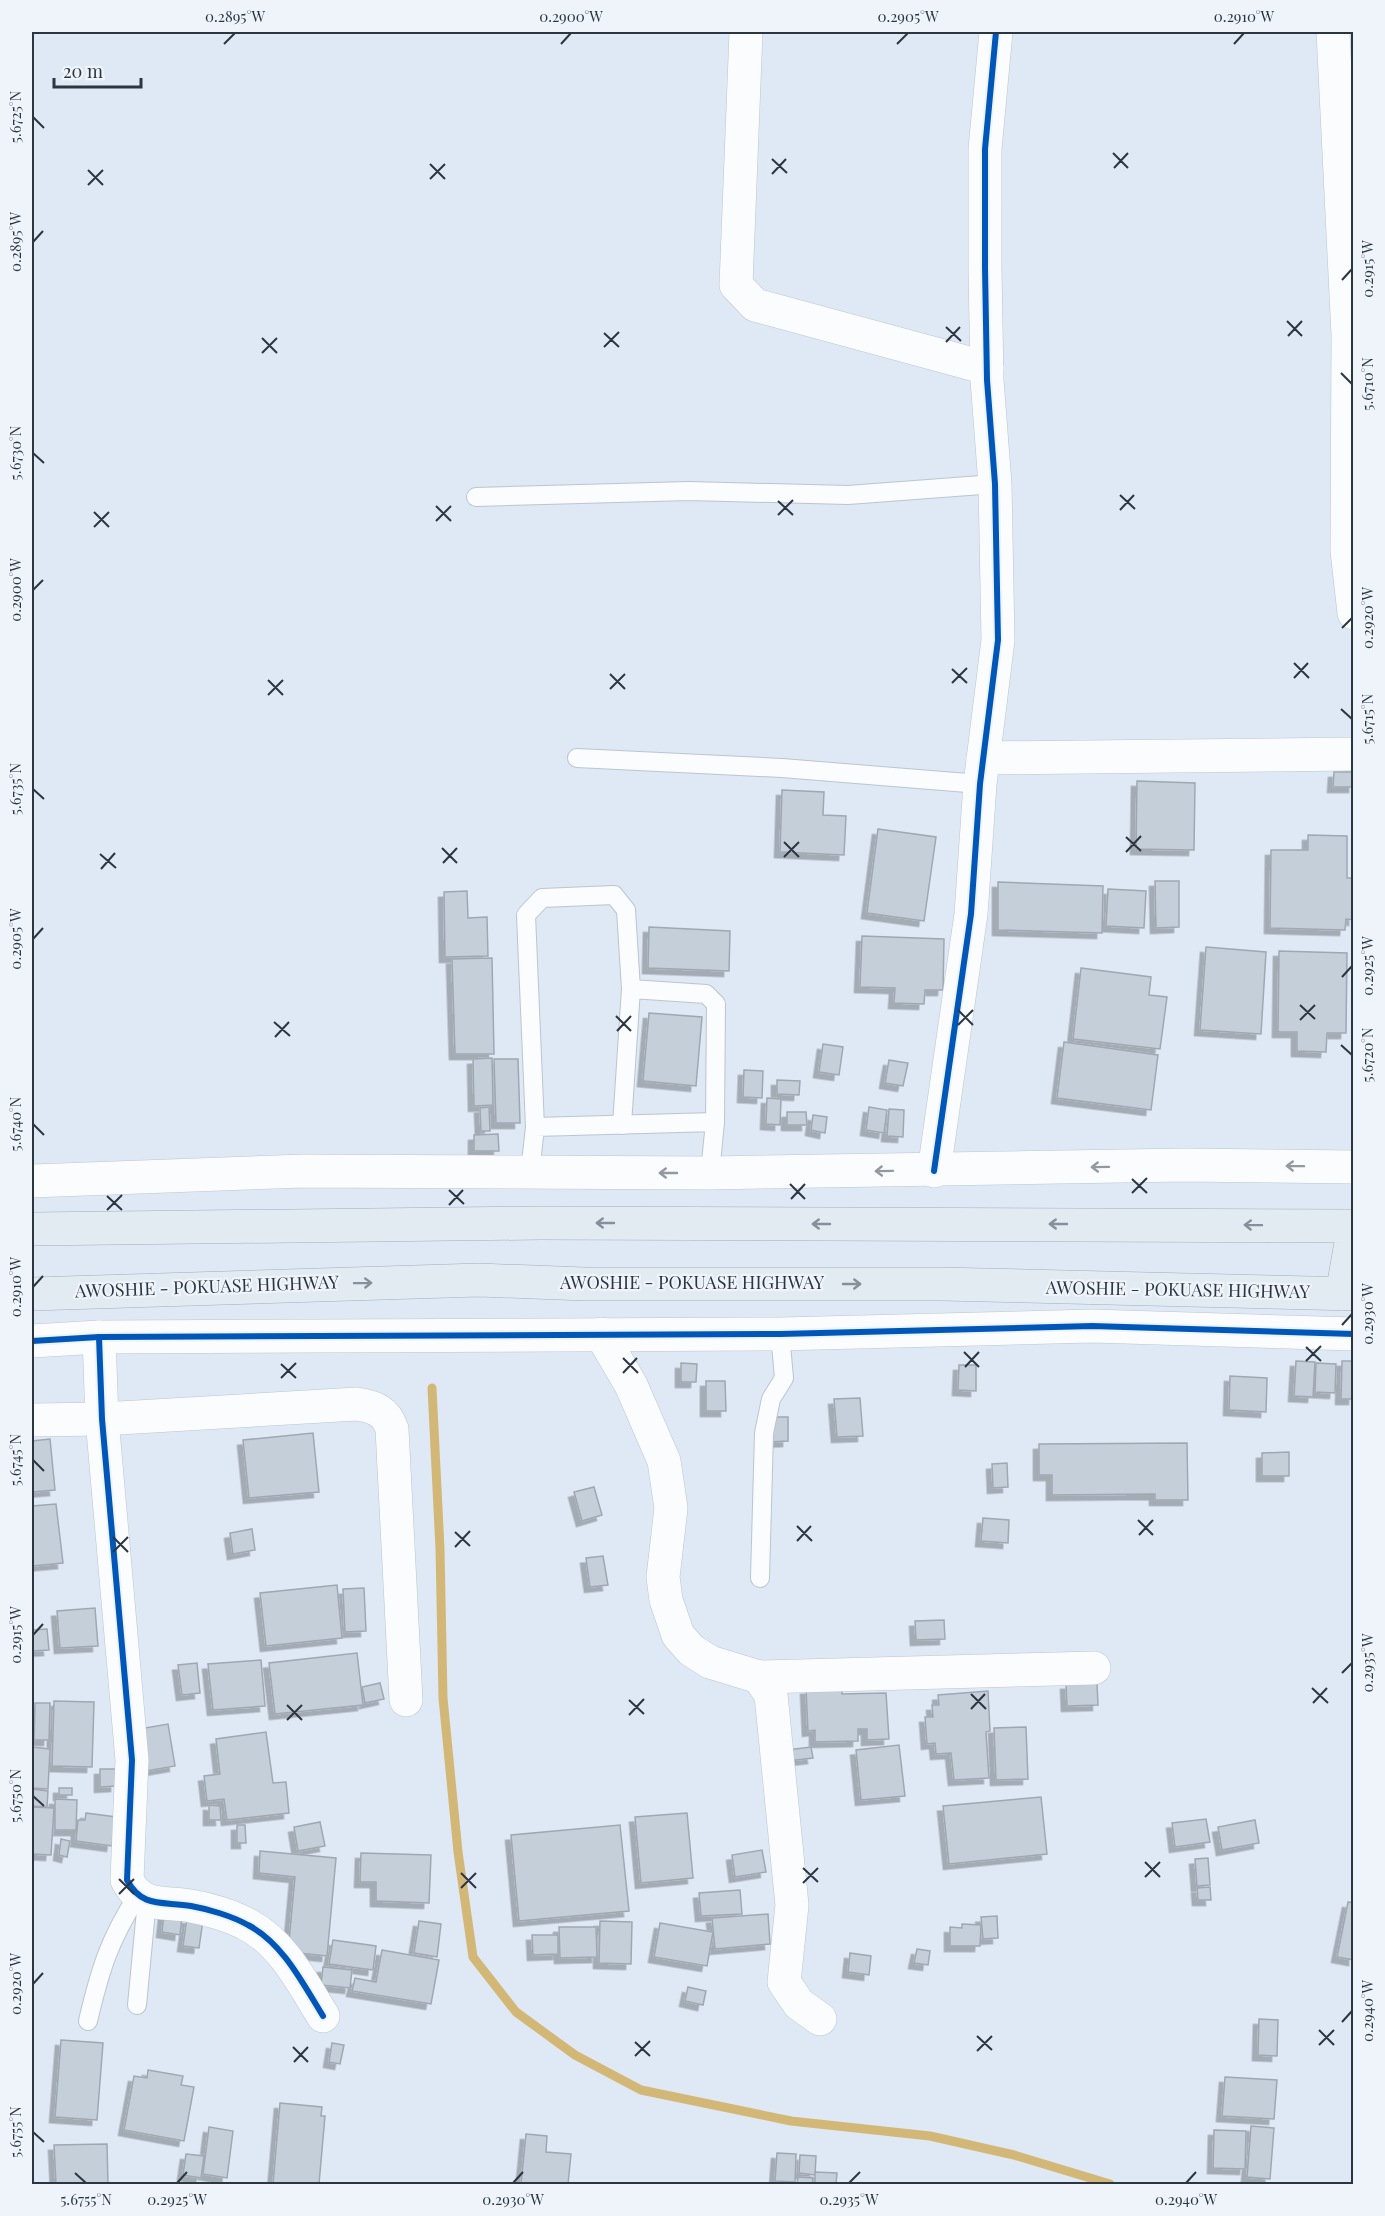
<svg xmlns="http://www.w3.org/2000/svg" width="1385" height="2216" font-family="'Playfair Display',serif">
  <style>
    .lines { fill: none; stroke-linecap: round; stroke-linejoin: round }
    .stream { stroke: #d3b777; stroke-width: 9 }
    .building { fill: #c5cfda; stroke: #9fa8b2; stroke-width: 1.5; filter: url(#shadow) }
    .service-casing { stroke: #bcc5cf; stroke-width: 20 }
    .minor-casing { stroke: #bcc5cf; stroke-width: 34 }
    .tertiary-casing { stroke: #bcc5cf; stroke-width: 34 }
    .primary-casing { stroke: #a0afc0; stroke-width: 34 }
    .service { stroke: #fafcfe; stroke-width: 18 }
    .minor { stroke: #fafcfe; stroke-width: 33 }
    .tertiary { stroke: #fafcfe; stroke-width: 33 }
    .primary { stroke: #e2eaf2; stroke-width: 33 }
    .cycleway-casing { stroke: #eef4f9; stroke-width: 10 }
    .cycleway { stroke: #0057b8; stroke-width: 6 }
    .oneway { stroke: #9399a0 }
    .oneway2 { stroke: #87909a }
    .ticks { fill: none; stroke: #2c3641; stroke-width: 2 }
    .labels { text-anchor: middle; stroke-width: 4.5; stroke-linejoin: round; paint-order: stroke }
    .street-label { font-size: 18px; fill: #2c3641; stroke: #eef4f9 }
    .neatline { fill: none; stroke: #2c3641; stroke-width: 2 }
    .ticks-label { font-size: 15px; text-anchor: middle; fill: #2c3641 }
  </style>
  <defs>
    <filter id="shadow"><feDropShadow dx="-5.5" dy="5.5" stdDeviation="0" flood-color="#0004"/></filter>
  </defs>
  <rect width="100%" height="100%" fill="#dee9f5"/>
  <g class="lines">
    <polyline class="stream" points="432,1388 440,1549 443,1698 458,1852 473,1957 516,2012 575,2055 641,2090 791,2121 930,2136 1014,2155 1110,2184"/>
  </g>
  <g class="building">
    <polygon points="1334,772 1354,772 1354,787 1333,787"/>
    <polygon points="1137,781 1195,783 1194,850 1136,849"/>
    <polygon points="782,790 824,792 823,815 846,816 844,855 780,852"/>
    <polygon points="878,829 936,837 924,921 867,913"/>
    <polygon points="1308,835 1347,836 1347,878 1354,878 1354,920 1346,919 1345,930 1270,928 1271,850 1308,850"/>
    <polygon points="1155,881 1179,881 1179,927 1156,928"/>
    <polygon points="998,882 1103,886 1102,933 998,930"/>
    <polygon points="1108,889 1146,891 1144,928 1106,926"/>
    <polygon points="467,891 468,918 487,917 488,956 445,957 444,892"/>
    <polygon points="649,927 730,931 729,971 648,968"/>
    <polygon points="862,936 944,939 943,990 925,990 924,1004 894,1003 895,988 860,987"/>
    <polygon points="1206,947 1266,952 1261,1034 1200,1030"/>
    <polygon points="1279,951 1347,953 1346,1033 1327,1033 1326,1052 1297,1051 1297,1032 1278,1032"/>
    <polygon points="492,958 494,1054 455,1054 452,959"/>
    <polygon points="1081,968 1151,977 1149,995 1167,997 1160,1049 1073,1039"/>
    <polygon points="649,1013 702,1017 696,1086 643,1081"/>
    <polygon points="1064,1042 1158,1055 1151,1110 1057,1098"/>
    <polygon points="823,1044 843,1047 839,1075 819,1072"/>
    <polygon points="492,1058 493,1105 474,1106 473,1059"/>
    <polygon points="494,1059 518,1059 520,1123 496,1123"/>
    <polygon points="889,1060 908,1063 903,1086 885,1083"/>
    <polygon points="744,1070 763,1071 762,1098 743,1097"/>
    <polygon points="777,1080 800,1081 799,1095 777,1094"/>
    <polygon points="767,1098 781,1099 780,1125 766,1124"/>
    <polygon points="489,1107 490,1131 481,1131 480,1108"/>
    <polygon points="869,1107 887,1110 884,1133 866,1130"/>
    <polygon points="889,1109 904,1110 903,1137 887,1136"/>
    <polygon points="787,1112 806,1112 807,1125 787,1125"/>
    <polygon points="813,1115 827,1117 825,1133 811,1130"/>
    <polygon points="498,1134 499,1151 474,1151 474,1135"/>
    <polygon points="1296,1361 1315,1362 1313,1397 1294,1396"/>
    <polygon points="1342,1361 1354,1361 1354,1399 1341,1399"/>
    <polygon points="681,1363 697,1364 696,1382 681,1382"/>
    <polygon points="1316,1363 1336,1364 1335,1393 1315,1392"/>
    <polygon points="959,1365 976,1365 976,1391 958,1390"/>
    <polygon points="1230,1376 1267,1378 1266,1412 1229,1410"/>
    <polygon points="706,1381 725,1381 726,1411 706,1411"/>
    <polygon points="860,1398 863,1436 837,1437 834,1399"/>
    <polygon points="770,1417 788,1417 788,1441 770,1442"/>
    <polygon points="313,1433 319,1492 249,1498 243,1440"/>
    <polygon points="50,1439 55,1490 32,1492 32,1441"/>
    <polygon points="1187,1443 1188,1500 1155,1500 1155,1494 1052,1495 1052,1475 1039,1475 1039,1444"/>
    <polygon points="1289,1452 1289,1476 1262,1476 1262,1453"/>
    <polygon points="1007,1463 1008,1487 993,1488 992,1464"/>
    <polygon points="594,1487 602,1515 582,1521 574,1492"/>
    <polygon points="56,1504 63,1563 32,1566 32,1506"/>
    <polygon points="983,1518 1009,1520 1008,1543 981,1541"/>
    <polygon points="252,1529 255,1550 233,1554 230,1533"/>
    <polygon points="603,1556 608,1585 590,1587 586,1558"/>
    <polygon points="337,1585 342,1638 266,1646 260,1593"/>
    <polygon points="364,1588 366,1631 345,1632 343,1589"/>
    <polygon points="95,1608 98,1646 60,1648 57,1611"/>
    <polygon points="944,1620 945,1639 916,1640 915,1621"/>
    <polygon points="47,1629 49,1650 32,1651 32,1630"/>
    <polygon points="357,1653 363,1705 275,1714 269,1663"/>
    <polygon points="261,1660 265,1706 213,1710 208,1664"/>
    <polygon points="197,1663 200,1693 182,1695 178,1665"/>
    <polygon points="380,1683 384,1699 365,1703 362,1687"/>
    <polygon points="1097,1683 1098,1705 1067,1706 1066,1684"/>
    <polygon points="842,1688 842,1694 886,1693 889,1739 867,1740 867,1729 858,1729 858,1741 815,1742 815,1730 808,1731 806,1689"/>
    <polygon points="988,1691 990,1731 986,1732 989,1778 954,1780 951,1753 936,1754 935,1743 927,1744 925,1717 933,1717 932,1705 939,1705 938,1695"/>
    <polygon points="54,1701 94,1702 92,1767 52,1766"/>
    <polygon points="35,1703 50,1703 49,1740 34,1740"/>
    <polygon points="168,1724 175,1766 146,1771 139,1729"/>
    <polygon points="1026,1727 1028,1779 996,1780 994,1728"/>
    <polygon points="266,1732 273,1783 286,1782 289,1813 227,1820 224,1799 207,1801 204,1776 220,1774 216,1739"/>
    <polygon points="899,1745 905,1796 861,1800 856,1750"/>
    <polygon points="32,1747 50,1749 48,1789 32,1788"/>
    <polygon points="811,1747 813,1758 788,1761 787,1750"/>
    <polygon points="100,1769 116,1769 116,1786 100,1787"/>
    <rect x="59" y="1788" width="13" height="7"/>
    <polygon points="32,1789 48,1791 47,1807 32,1806"/>
    <polygon points="1041,1797 1047,1854 949,1864 943,1806"/>
    <polygon points="55,1799 77,1800 76,1830 55,1830"/>
    <polygon points="209,1805 220,1806 221,1820 209,1820"/>
    <polygon points="32,1807 54,1808 51,1855 32,1854"/>
    <polygon points="86,1813 116,1817 112,1846 76,1841 78,1820 85,1820"/>
    <polygon points="687,1813 693,1878 641,1883 635,1817"/>
    <polygon points="1206,1819 1210,1842 1175,1847 1172,1823"/>
    <polygon points="1255,1820 1259,1843 1222,1850 1218,1827"/>
    <polygon points="320,1822 325,1846 298,1851 294,1827"/>
    <polygon points="237,1825 245,1825 246,1843 237,1843"/>
    <polygon points="620,1825 629,1911 519,1921 511,1835"/>
    <polygon points="61,1839 70,1841 67,1857 59,1855"/>
    <polygon points="762,1850 766,1872 735,1877 732,1855"/>
    <polygon points="260,1851 336,1858 327,1956 288,1952 295,1877 259,1873"/>
    <polygon points="361,1853 431,1855 429,1903 376,1901 376,1882 360,1882"/>
    <polygon points="1208,1858 1210,1885 1197,1886 1195,1859"/>
    <polygon points="1210,1887 1211,1900 1198,1900 1197,1888"/>
    <polygon points="740,1890 742,1914 701,1916 699,1893"/>
    <polygon points="1348,1902 1354,1903 1354,1960 1337,1957"/>
    <polygon points="164,1914 182,1916 180,1935 162,1932"/>
    <polygon points="768,1914 770,1944 715,1949 712,1918"/>
    <polygon points="997,1916 998,1938 983,1939 981,1917"/>
    <polygon points="187,1918 203,1920 199,1948 183,1946"/>
    <polygon points="419,1921 441,1924 437,1957 414,1953"/>
    <polygon points="600,1921 632,1922 631,1964 599,1963"/>
    <polygon points="660,1923 713,1932 707,1966 654,1957"/>
    <polygon points="962,1924 981,1925 980,1946 950,1946 950,1927 962,1928"/>
    <polygon points="559,1927 596,1927 597,1957 560,1958"/>
    <polygon points="532,1935 558,1935 558,1954 533,1955"/>
    <polygon points="333,1940 376,1946 373,1970 329,1964"/>
    <polygon points="917,1949 930,1951 928,1965 914,1963"/>
    <polygon points="382,1950 439,1960 431,2004 352,1991 355,1978 376,1982"/>
    <polygon points="850,1953 871,1956 869,1975 848,1972"/>
    <polygon points="323,1967 352,1970 350,1988 321,1985"/>
    <polygon points="688,1987 706,1991 703,2005 685,2001"/>
    <polygon points="1259,2019 1278,2020 1277,2056 1258,2055"/>
    <polygon points="61,2040 103,2043 97,2120 55,2117"/>
    <polygon points="332,2043 344,2045 340,2064 329,2062"/>
    <polygon points="148,2070 183,2076 181,2085 194,2087 184,2141 124,2130 134,2076 147,2078"/>
    <polygon points="1225,2077 1277,2080 1274,2119 1222,2116"/>
    <polygon points="280,2103 322,2107 321,2116 325,2116 319,2184 273,2184"/>
    <polygon points="1251,2126 1274,2128 1270,2179 1247,2177"/>
    <polygon points="209,2127 233,2131 227,2178 203,2174"/>
    <polygon points="1214,2130 1246,2131 1245,2169 1213,2168"/>
    <polygon points="526,2134 547,2136 546,2152 571,2154 568,2184 521,2184"/>
    <polygon points="107,2144 108,2184 56,2184 54,2145"/>
    <polygon points="777,2153 796,2154 795,2182 775,2181"/>
    <polygon points="186,2154 204,2156 201,2178 183,2175"/>
    <polygon points="800,2155 816,2156 815,2175 799,2173"/>
    <polygon points="815,2172 837,2173 836,2184 815,2184"/>
    <polygon points="798,2177 813,2178 812,2184 797,2184"/>
  </g>
  <g class="lines">
    <g class="service-casing">
      <g id="service">
        <polyline points="476,497 689,491 848,495 995,484"/>
        <polyline points="577,758 782,768 980,784"/>
        <polyline points="622,1125 631,989 706,994 716,1004 715,1122"/>
        <polyline points="535,1127 526,915 542,898 614,895 626,910 631,989"/>
        <polyline points="530,1172 535,1127 715,1122 710,1173"/>
        <polyline points="760,1578 764,1433 771,1399 784,1378 780,1334"/>
        <polyline points="137,2005 147,1900"/>
        <path d="M88,2021C100,1970 109,1940 138,1895"/>
      </g>
    </g>
    <g class="minor-casing">
      <g id="minor">
        <polyline points="746,32 736,285 755,305 987,368"/>
        <polyline points="1333,32 1348,335 1347,551 1354,613"/>
        <polyline points="983,758 1354,754"/>
        <polyline points="934,1171 971,914 980,784 998,640 995,484 987,380 985,268 985,149 996,32"/>
        <polyline points="601,1334 631,1385 664,1461 671,1508 663,1577 666,1600 678,1635 691,1650 710,1662 759,1677 771,1695 792,1905 784,1982 799,2004 820,2019"/>
        <path d="M99,1337L102,1419L132,1760L127,1880C142,1909 164,1901 191,1906C208,1909 232,1916 248,1925C283,1943 303,1984 323,2016"/>
        <path d="M32,1420L102,1419L357,1404C375,1407 386,1411 392,1429L406,1700"/>
        <polyline points="759,1677 1094,1668"/>
      </g>
    </g>
    <g class="tertiary-casing">
      <g id="tertiary">
        <polyline points="32,1181 303,1171 710,1173 1184,1165 1354,1167"/>
        <polyline points="32,1341 99,1337 780,1334 1092,1326 1354,1334"/>
      </g>
    </g>
    <g class="primary-casing">
      <g id="primary">
        <polyline points="32,1229 540,1223 1354,1226 1342,1294"/>
        <polyline points="32,1294 479,1280 585,1284 941,1284 1354,1294"/>
      </g>
    </g>
    <use href="#service" class="service"/>
    <use href="#minor" class="minor"/>
    <use href="#tertiary" class="tertiary"/>
    <use href="#primary" class="primary"/>
    <g class="cycleway-casing">
      <g id="cycleway">
        <polyline points="934,1171 971,914 980,784 998,640 995,484 987,380 985,268 985,149 996,32"/>
        <path d="M99,1337L102,1419L132,1760L127,1880C142,1909 164,1901 191,1906C208,1909 232,1916 248,1925C283,1943 303,1984 323,2016"/>
        <polyline points="32,1341 99,1337 780,1334 1092,1326 1354,1334"/>
      </g>
    </g>
    <use href="#cycleway" class="cycleway"/>
  </g>
  <defs><path id="oneway-shaft" d="M-6 0H5M1.5-3L5.5 0L1.5 3" fill="none" stroke-width="1.6" stroke-linecap="round" stroke-linejoin="round" transform="scale(1.5)"/></defs>
  <g class="oneway">
    <use href="#oneway-shaft" transform="translate(1295 1166) rotate(-179)"/>
    <use href="#oneway-shaft" transform="translate(1100 1167) rotate(179)"/>
    <use href="#oneway-shaft" transform="translate(884 1171) rotate(179)"/>
    <use href="#oneway-shaft" transform="translate(668 1173) rotate(-180)"/>
  </g>
  <g class="oneway2">
    <use href="#oneway-shaft" transform="translate(605 1223) rotate(-180)"/>
    <use href="#oneway-shaft" transform="translate(821 1224) rotate(-180)"/>
    <use href="#oneway-shaft" transform="translate(1058 1224) rotate(-180)"/>
    <use href="#oneway-shaft" transform="translate(1253 1225) rotate(-179)"/>
    <use href="#oneway-shaft" transform="translate(363 1283) rotate(-1)"/>
    <use href="#oneway-shaft" transform="translate(852 1284)"/>
  </g>
  <path class="ticks" d="M224,44L235,33M561,44L571,33M897,44L908,33M1234,44L1244,33M33,117L44,128M1113,153L1128,168M772,159L787,173M430,164L445,179M1114,168L1128,153M88,170L103,185M772,174L786,159M430,179L445,164M88,185L103,170M33,242L43,231M1342,280L1352,269M1287,321L1302,336M946,327L961,341M604,333L619,347M1288,336L1302,321M262,338L277,353M946,342L960,327M604,347L619,332M262,353L277,338M1341,373L1352,384M33,453L44,463M1120,495L1135,509M778,501L793,515M436,506L451,521M1120,510L1134,495M94,512L109,527M778,515L793,500M436,521L451,506M94,527L109,512M33,590L43,580M1342,628L1352,618M1294,663L1309,678M952,669L967,683M610,674L625,689M1294,678L1308,663M268,680L283,695M952,683L967,668M610,689L625,674M268,695L283,680M1341,709L1352,719M33,789L44,799M1126,837L1141,851M784,842L799,857M442,848L457,863M1126,852L1141,836M100,854L116,868M784,857L799,842M443,863L457,848M101,869L115,853M33,939L43,928M1342,977L1352,966M1300,1005L1315,1019M958,1010L973,1025M616,1016L631,1031M1300,1020L1315,1005M274,1022L290,1036M958,1025L973,1010M617,1031L631,1016M275,1037L289,1022M1341,1045L1352,1055M33,1124L44,1135M1132,1179L1147,1193M790,1184L805,1199M449,1190L464,1204M1132,1193L1147,1178M107,1196L122,1210M791,1199L805,1184M449,1205L463,1190M107,1210L122,1195M33,1287L43,1276M1342,1325L1352,1314M1306,1347L1321,1361M964,1352L979,1367M623,1358L638,1373M1306,1361L1321,1346M281,1364L296,1378M965,1367L979,1352M623,1373L637,1358M281,1378L296,1363M33,1460L44,1471M1138,1520L1153,1535M797,1526L812,1541M455,1532L470,1546M1139,1535L1153,1520M113,1537L128,1552M797,1541L811,1526M455,1547L470,1531M113,1552L128,1537M33,1635L43,1624M1342,1673L1352,1663M1312,1688L1328,1703M971,1694L986,1709M629,1700L644,1714M1313,1703L1327,1688M287,1705L302,1720M971,1709L985,1694M629,1715L644,1699M287,1720L302,1705M33,1796L44,1806M1145,1862L1160,1877M803,1868L818,1882M461,1873L476,1888M1145,1877L1160,1862M119,1879L134,1894M803,1883L818,1868M461,1888L476,1873M119,1894L134,1879M33,1984L43,1973M1342,2022L1352,2011M1319,2030L1334,2045M977,2036L992,2050M635,2042L650,2056M1319,2045L1334,2030M293,2047L308,2062M977,2051L992,2036M635,2056L650,2041M294,2062L308,2047M33,2132L44,2142M75,2173L86,2183M177,2183L187,2172M513,2183L523,2172M849,2183L860,2172M1186,2183L1196,2172"/>
  <g class="labels">
    <g class="street-label">
      <text x="692" y="1289">AWOSHIE - POKUASE HIGHWAY</text>
      <text transform="translate(207 1287) rotate(-2)" y="6">AWOSHIE - POKUASE HIGHWAY</text>
      <text transform="translate(1178 1290) rotate(1)" y="6">AWOSHIE - POKUASE HIGHWAY</text>
    </g>
  </g>
  <rect width="1385" height="2216" fill="none" stroke="#eef4f9" stroke-width="66"/>
  <path d="M54 78v9h87v-9" fill="none" stroke="#2c3641" stroke-width="3"/>
  <text x="63" y="78" font-size="18" fill="#2c3641" stroke="#eef4f9" stroke-width="4.5" paint-order="stroke">20 m</text>
  <rect x="33" y="33" width="1319" height="2150" class="neatline"/>
  <g class="ticks-label">
    <text x="235" y="22">0.2895°W</text>
    <text x="571" y="22">0.2900°W</text>
    <text x="908" y="22">0.2905°W</text>
    <text x="1244" y="22">0.2910°W</text>
    <text transform="translate(16 117) rotate(-90)" y="5">5.6725°N</text>
    <text transform="translate(16 242) rotate(-90)" y="5">0.2895°W</text>
    <text transform="translate(1368 269) rotate(-90)" y="5">0.2915°W</text>
    <text transform="translate(1368 384) rotate(-90)" y="5">5.6710°N</text>
    <text transform="translate(16 453) rotate(-90)" y="5">5.6730°N</text>
    <text transform="translate(16 590) rotate(-90)" y="5">0.2900°W</text>
    <text transform="translate(1368 618) rotate(-90)" y="5">0.2920°W</text>
    <text transform="translate(1368 719) rotate(-90)" y="5">5.6715°N</text>
    <text transform="translate(16 789) rotate(-90)" y="5">5.6735°N</text>
    <text transform="translate(16 939) rotate(-90)" y="5">0.2905°W</text>
    <text transform="translate(1368 966) rotate(-90)" y="5">0.2925°W</text>
    <text transform="translate(1368 1055) rotate(-90)" y="5">5.6720°N</text>
    <text transform="translate(16 1124) rotate(-90)" y="5">5.6740°N</text>
    <text transform="translate(16 1287) rotate(-90)" y="5">0.2910°W</text>
    <text transform="translate(1368 1314) rotate(-90)" y="5">0.2930°W</text>
    <text transform="translate(16 1460) rotate(-90)" y="5">5.6745°N</text>
    <text transform="translate(16 1635) rotate(-90)" y="5">0.2915°W</text>
    <text transform="translate(1368 1663) rotate(-90)" y="5">0.2935°W</text>
    <text transform="translate(16 1796) rotate(-90)" y="5">5.6750°N</text>
    <text transform="translate(16 1984) rotate(-90)" y="5">0.2920°W</text>
    <text transform="translate(1368 2011) rotate(-90)" y="5">0.2940°W</text>
    <text transform="translate(16 2132) rotate(-90)" y="5">5.6755°N</text>
    <text x="86" y="2205">5.6755°N</text>
    <text x="177" y="2205">0.2925°W</text>
    <text x="513" y="2205">0.2930°W</text>
    <text x="849" y="2205">0.2935°W</text>
    <text x="1186" y="2205">0.2940°W</text>
  </g>
</svg>
